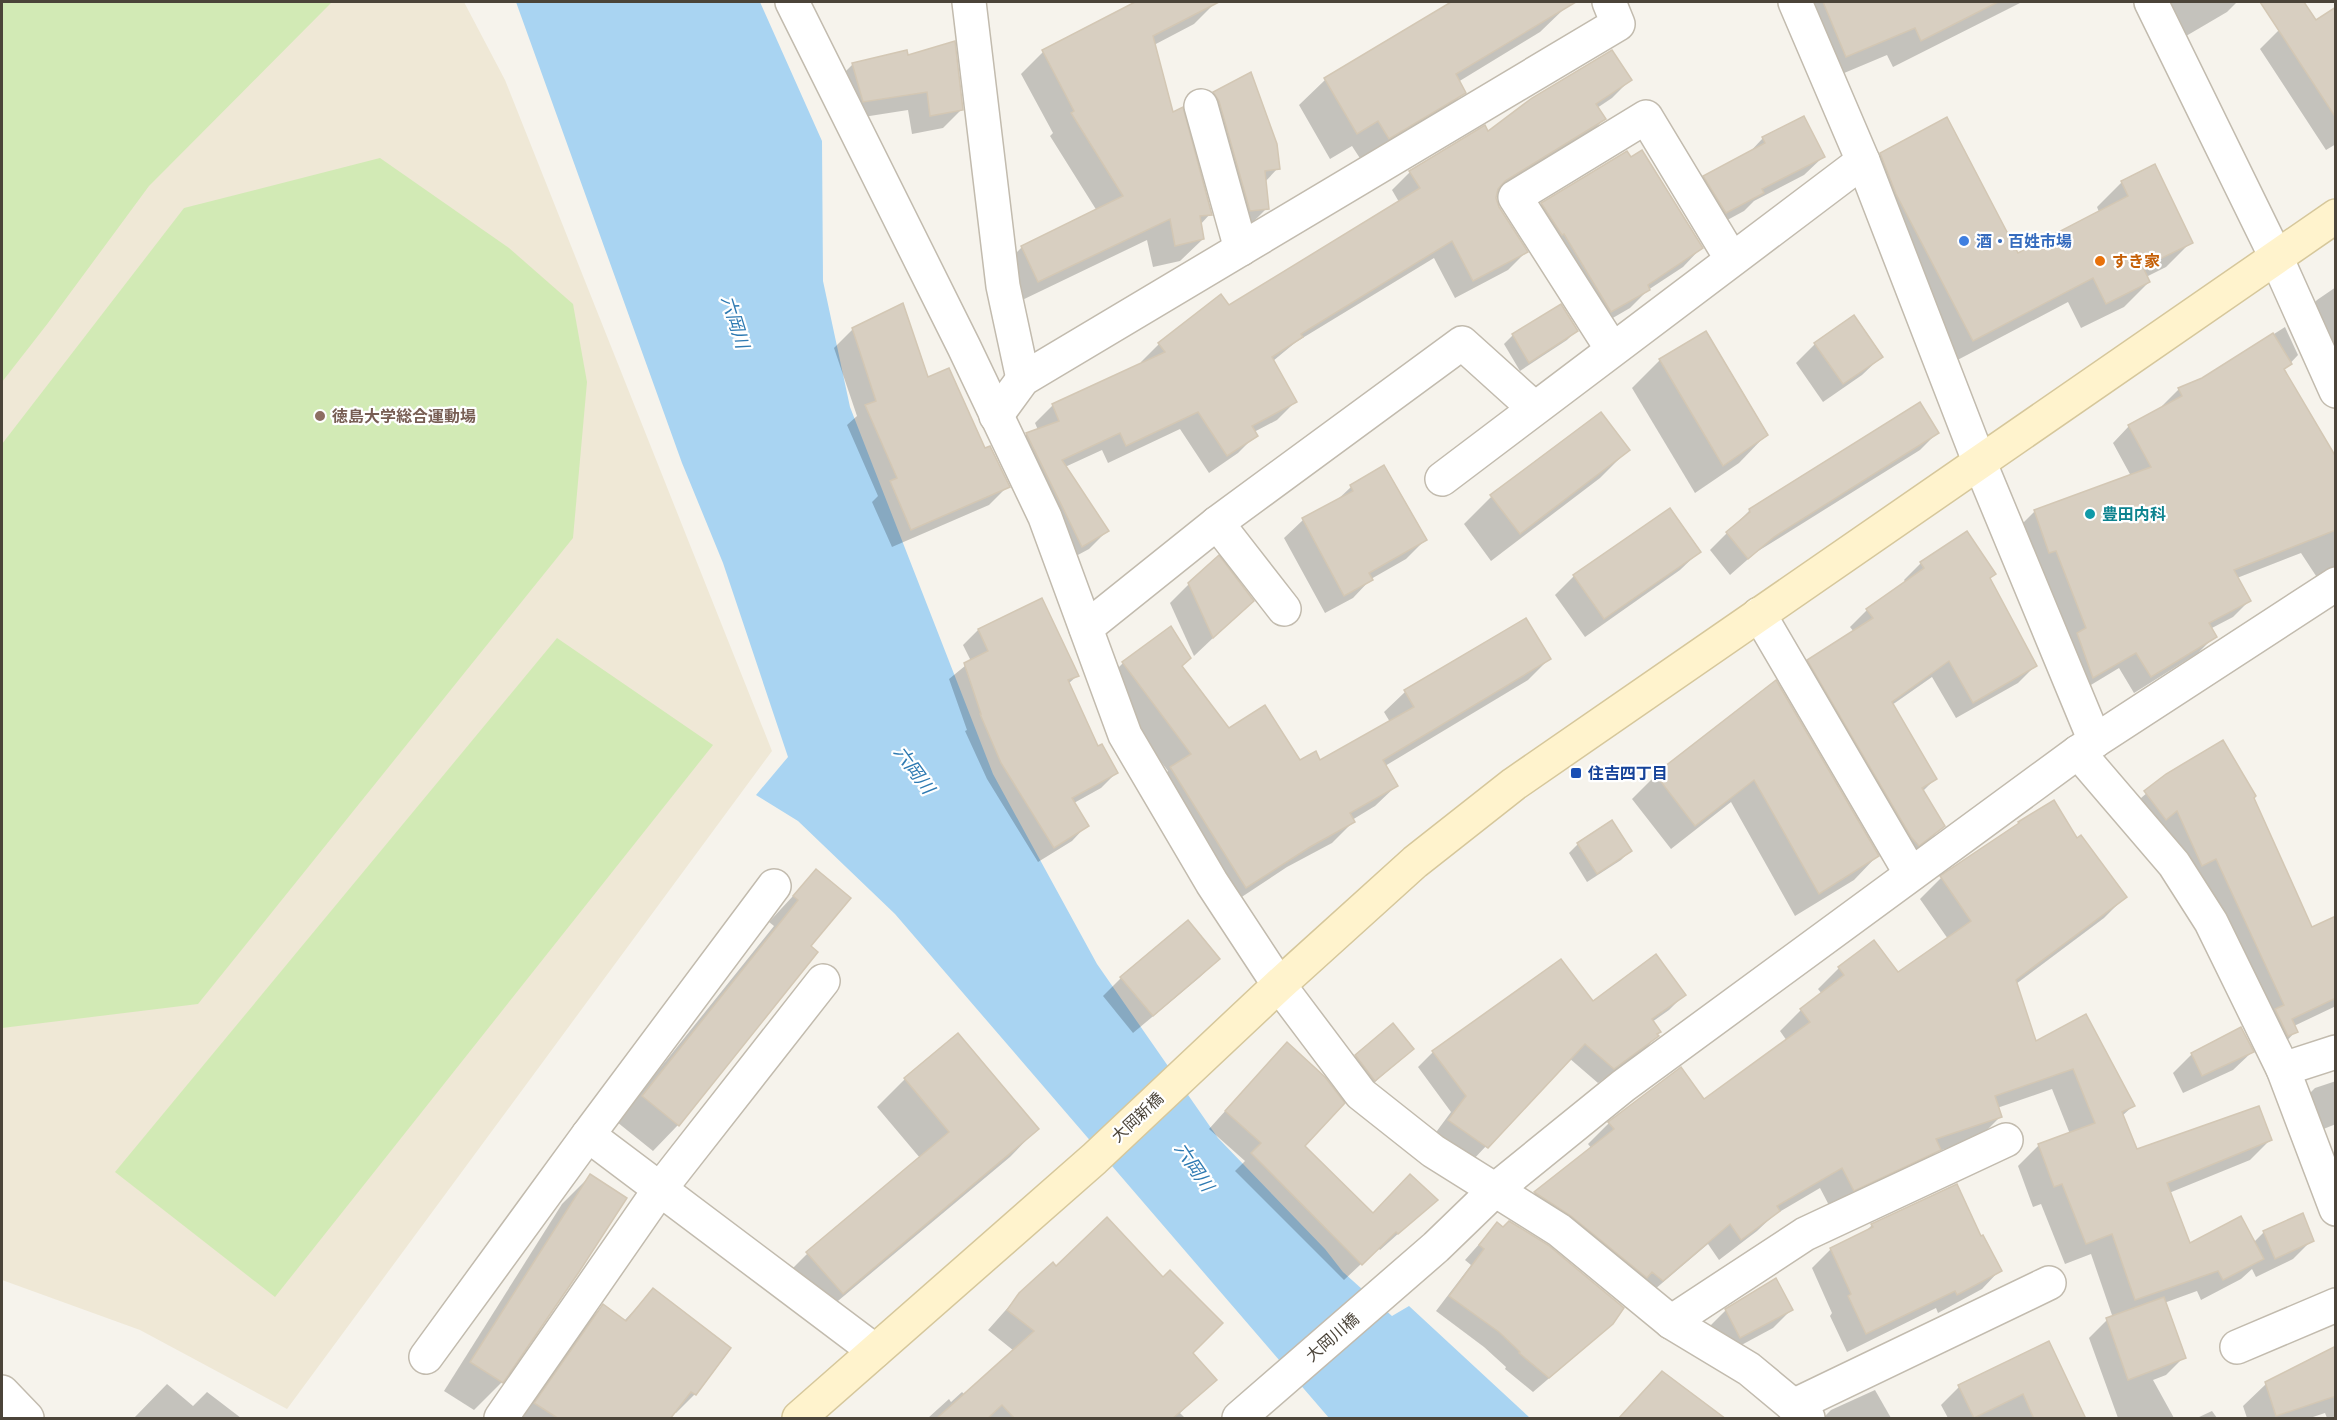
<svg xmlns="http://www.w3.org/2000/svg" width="2337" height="1420" font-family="Arial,'Noto Sans JP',sans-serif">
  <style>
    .education { fill: #efe8d6 }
    .green { fill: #d2eab5 }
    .water { fill: #a9d4f2 }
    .shadow { fill: #0003 }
    .building { fill: #d8cfc1; stroke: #d3c7b4; stroke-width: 1.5 }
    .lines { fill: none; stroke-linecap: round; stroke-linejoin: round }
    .street-casing { stroke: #c2bbae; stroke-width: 36 }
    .secondary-casing { stroke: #d6c79b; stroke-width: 36 }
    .street { stroke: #fff; stroke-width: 33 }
    .secondary { stroke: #fff3cd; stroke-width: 33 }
    .shop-dot { fill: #3f7fe0; stroke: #fff; stroke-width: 2 }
    .food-dot { fill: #e8710a; stroke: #fff; stroke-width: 2 }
    .education-dot { fill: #8d6e63; stroke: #fff; stroke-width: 2 }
    .culture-dot { fill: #0f9aa8; stroke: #fff; stroke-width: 2 }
    .transit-dot { fill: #1a4fb4; stroke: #fff; stroke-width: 2 }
    .labels { text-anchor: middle; stroke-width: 4.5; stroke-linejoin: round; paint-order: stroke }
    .shop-label { font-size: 16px; font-weight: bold; fill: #366cbe; stroke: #fff; text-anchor: start }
    .food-label { font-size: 16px; font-weight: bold; fill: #c56008; stroke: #fff; text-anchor: start }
    .education-label { font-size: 16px; font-weight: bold; fill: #785e54; stroke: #fff; text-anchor: start }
    .culture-label { font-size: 16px; font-weight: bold; fill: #0d838f; stroke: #fff; text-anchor: start }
    .transit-label { font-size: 16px; font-weight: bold; fill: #164399; stroke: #fff; text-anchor: start }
    .street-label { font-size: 16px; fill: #4b4439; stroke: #fff }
    .water-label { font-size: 18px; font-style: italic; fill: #2e7ab2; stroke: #fff }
  </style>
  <rect width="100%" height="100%" fill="#f6f3ec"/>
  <polygon class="education" points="2,2 464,2 505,80 772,751 287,1409 140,1330 2,1280"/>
  <g class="green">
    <polygon points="2,2 332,2 149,186 48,323 2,382"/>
    <polygon points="380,158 509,248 573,304 587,382 573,538 198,1004 2,1028 2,444 184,208"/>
    <polygon points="557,638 713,745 275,1297 115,1172"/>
  </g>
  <polygon class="water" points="516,2 760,2 822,141 823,281 850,407 993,774 1097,964 1218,1138 1325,1249 1343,1272 1392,1316 1409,1306 1530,1418 1329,1418 895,914 798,821 756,795 788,757 723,563 682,463"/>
  <g class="shadow">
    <polygon points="1138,2 1216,2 1194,24 1154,45 1172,114 1210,214 1200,225 1203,239 1180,261 1153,267 1147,240 1016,303 1000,269 1022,247 1097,211 1050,136 1053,133 1021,74 1043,52"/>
    <polygon points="1454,2 1563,2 1566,7 1540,32 1458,82 1464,92 1439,118 1363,163 1352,146 1330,159 1299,105 1325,80"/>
    <polygon points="1784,2 2022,2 1893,67 1887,55 1818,84"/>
    <polygon points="2159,2 2237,2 2227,12 2181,39"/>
    <polygon points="2336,9 2336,144 2326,150 2260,49 2279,30 2316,23"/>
    <polygon points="906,57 961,110 943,128 912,134 908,110 844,120 834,83 853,64"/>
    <polygon points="1250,74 1278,168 1265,182 1267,208 1253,222 1236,224 1200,107 1213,93"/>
    <polygon points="1630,80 1612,98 1597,108 1604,119 1587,137 1496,192 1495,198 1498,208 1526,252 1508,270 1455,298 1434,258 1296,342 1273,361 1295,402 1277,420 1254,432 1256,435 1238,453 1209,473 1180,429 1108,463 1102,450 1065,467 1107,531 1089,549 1063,563 1009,452 1027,434 1038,430 1035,423 1053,405 1143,364 1141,362 1159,344 1228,307 1399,202 1392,190 1410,172 1487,133"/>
    <polygon points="1763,138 1823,157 1804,175 1754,201 1744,211 1707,231 1686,196 1704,177 1747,155"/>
    <polygon points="1881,154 2018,255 2099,212 2097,207 2122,182 2191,242 2166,267 2146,277 2149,282 2124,307 2081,328 2068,302 1948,365 1856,179"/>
    <polygon points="1542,204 1701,248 1683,267 1648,290 1630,308 1592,330 1523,223"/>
    <polygon points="2336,287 2336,346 2329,337 2299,318 2317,300"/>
    <polygon points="2285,327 2298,355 2283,371 2336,460 2336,591 2320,582 2301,553 2237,578 2249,601 2233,617 2210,629 2215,636 2198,653 2134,693 2119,668 2076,694 2018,528 2034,512 2131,476 2113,443 2129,426 2163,408 2162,406 2179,389 2203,379"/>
    <polygon points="853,329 927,379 984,450 1008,486 989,505 892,547 872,502 878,496 847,425 857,416 834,348"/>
    <polygon points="1576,331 1567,340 1520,371 1504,344 1513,335"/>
    <polygon points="1706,333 1766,435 1739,463 1695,493 1632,388 1660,360"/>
    <polygon points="1815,344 1881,357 1862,375 1823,402 1796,363"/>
    <polygon points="1937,433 1920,450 1755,553 1730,575 1710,550 1750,510"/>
    <polygon points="1628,450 1600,478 1491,561 1464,524 1491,497"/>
    <polygon points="1351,487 1425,540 1406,559 1371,579 1353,598 1325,613 1284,538 1303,520 1335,502"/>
    <polygon points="1967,533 1988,580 2035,666 2018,683 1956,718 1932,677 1892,705 1935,779 1922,792 1943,826 1926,843 1901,861 1792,678 1808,661 1854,632 1850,627 1867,610 1906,583 1904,580 1921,563"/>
    <polygon points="1699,552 1680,570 1585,637 1555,595 1574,576"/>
    <polygon points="1189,584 1252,601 1194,656 1170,603"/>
    <polygon points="1041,600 1077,676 1068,684 1098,748 1116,773 1101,788 1074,803 1087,825 1072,841 1038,862 987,779 965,731 967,730 949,679 971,661 963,645 978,630"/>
    <polygon points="1170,628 1181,666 1229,730 1300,762 1320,762 1390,722 1384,712 1405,692 1549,659 1528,680 1385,766 1396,786 1375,806 1352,820 1353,822 1332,843 1287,867 1225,908 1150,789 1168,771 1102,684 1123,663"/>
    <polygon points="1775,682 1877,856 1854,880 1795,916 1731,802 1671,849 1632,799 1656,775"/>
    <polygon points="2167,776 2253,798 2311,929 2336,918 2336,1006 2294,1026 2296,1031 2280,1048 2128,809"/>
    <polygon points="2012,830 2077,840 2125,897 2104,918 2016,984 2035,1043 2133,1106 2122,1116 2136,1151 2271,1139 2250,1160 2169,1193 2189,1245 2254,1242 2263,1233 2302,1215 2312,1240 2293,1259 2256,1277 2252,1269 2241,1279 2201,1300 2197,1291 2164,1303 2184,1357 2166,1375 2153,1380 2174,1418 2118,1418 2089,1338 2107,1320 2113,1318 2091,1254 2065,1264 2041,1204 2033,1207 2018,1166 2039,1145 2070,1134 2052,1089 1997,1108 2000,1117 1979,1138 1936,1152 1918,1171 1832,1211 1820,1188 1774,1215 1757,1231 1719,1260 1708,1244 1641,1301 1515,1214 1535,1193 1592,1149 1588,1144 1609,1123 1704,1101 1787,1041 1780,1031 1801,1010 1822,994 1818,989 1839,968 1898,974 1948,939 1920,899 1941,878"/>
    <polygon points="1578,844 1630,851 1621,860 1587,882 1569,853"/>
    <polygon points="816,871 809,947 678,1125 653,1151 617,1122 774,926 769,922"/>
    <polygon points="1218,959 1200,977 1133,1033 1103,996 1121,978"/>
    <polygon points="1684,995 1669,1010 1652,1022 1657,1036 1642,1052 1598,1083 1569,1058 1471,1162 1434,1135 1451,1112 1418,1067 1433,1052 1592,1003"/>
    <polygon points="958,1035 1037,1129 1010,1157 814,1321 780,1281 808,1253 920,1158 877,1107 905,1079"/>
    <polygon points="1412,1049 1356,1099 1337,1074 1356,1056"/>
    <polygon points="2252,1052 2233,1070 2183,1093 2173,1073 2192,1054"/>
    <polygon points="1270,1061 1303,1146 1372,1215 1436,1200 1380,1250 1378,1248 1344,1280 1235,1171 1245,1161 1209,1129"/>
    <polygon points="2336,1081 2336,1124 2306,1136 2296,1107 2315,1088"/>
    <polygon points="590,1176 502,1382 474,1410 444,1391 562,1204"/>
    <polygon points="1497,1224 1596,1338 1533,1392 1505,1369 1506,1367 1484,1347 1436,1311 1471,1265 1465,1260"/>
    <polygon points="1872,1225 1980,1238 2000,1270 1982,1289 1938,1313 1936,1308 1847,1352 1830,1316 1832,1313 1812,1268 1831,1249 1863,1234"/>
    <polygon points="1776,1281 1791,1310 1773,1328 1721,1356 1707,1329 1725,1311"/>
    <polygon points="653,1290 729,1348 695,1394 676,1413 674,1411 668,1418 519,1418 585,1324 603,1306 624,1321"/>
    <polygon points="1020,1294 1191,1353 1215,1379 1180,1413 1185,1418 928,1418 949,1399 951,1402 962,1392 965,1395 1014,1351 988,1330"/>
    <polygon points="2049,1343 2085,1418 1948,1418 1941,1405 1959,1387"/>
    <polygon points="2336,1348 2336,1418 2327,1418 2325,1413 2310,1418 2247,1418 2243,1406 2266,1384"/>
    <polygon points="167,1384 193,1406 207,1392 241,1418 134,1418"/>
    <polygon points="1875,1390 1891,1418 1823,1418 1831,1410"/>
    <polygon points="2212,1411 2217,1418 2197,1418"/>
  </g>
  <g class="building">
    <polygon points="1135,2 1219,2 1153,36 1173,112 1183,107 1212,215 1200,216 1204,239 1175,246 1170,219 1038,282 1021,246 1123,196 1071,113 1074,111 1042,50"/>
    <polygon points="1451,2 1576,2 1456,74 1466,93 1389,139 1378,121 1357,134 1324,78"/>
    <polygon points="1823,2 1998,2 1921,41 1915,28 1846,57"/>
    <polygon points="2260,2 2304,2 2316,20 2336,7 2336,118"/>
    <polygon points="955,41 963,110 930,116 927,92 863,102 852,63 907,50 908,55"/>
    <polygon points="1612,50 1632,80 1596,104 1606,119 1505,181 1498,189 1496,198 1499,207 1528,252 1473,281 1452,241 1301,334 1303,337 1272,357 1297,402 1252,426 1258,436 1227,456 1198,412 1126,446 1120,433 1062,460 1109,531 1082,547 1026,433 1059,421 1052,404 1165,352 1158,343 1221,294 1229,305 1420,188 1409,171 1485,125 1488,131 1532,98"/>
    <polygon points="1251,72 1277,144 1280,169 1265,171 1269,209 1250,211 1219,101 1213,92"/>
    <polygon points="1804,116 1825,157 1762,189 1764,193 1726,213 1703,176 1765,143 1762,137"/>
    <polygon points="1947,117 2018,253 2128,196 2121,181 2155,164 2193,243 2143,267 2150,282 2106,304 2093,278 1973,341 1896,194 1880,153"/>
    <polygon points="1642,150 1703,248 1648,285 1650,290 1611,312 1564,234 1562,235 1541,203 1627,151 1631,157"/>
    <polygon points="903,303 928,377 949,368 985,448 990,446 1010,487 911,530 890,481 897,478 865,405 876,401 852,328"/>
    <polygon points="1561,304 1578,331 1529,363 1512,334"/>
    <polygon points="1854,315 1883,357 1843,384 1814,343"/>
    <polygon points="1706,331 1768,435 1723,466 1659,359"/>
    <polygon points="2273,333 2292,364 2284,369 2336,457 2336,530 2234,570 2251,601 2209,623 2217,637 2151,677 2136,653 2093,678 2077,633 2086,628 2056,551 2049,553 2034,510 2151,467 2128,425 2182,396 2178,388 2202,378"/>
    <polygon points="1920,402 1939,433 1774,537 1748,559 1726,532 1750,512 1749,509"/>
    <polygon points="1601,412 1630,450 1520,534 1490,495"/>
    <polygon points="1384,465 1427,540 1369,573 1373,580 1344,596 1302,518 1353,491 1350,485"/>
    <polygon points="1670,508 1701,552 1604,619 1573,575"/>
    <polygon points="1967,531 1996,574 1990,578 2037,666 1973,703 1949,661 1892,702 1937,779 1922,788 1945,826 1919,846 1911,837 1807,660 1873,618 1866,609 1924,568 1920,562"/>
    <polygon points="1219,555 1254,601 1213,638 1188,583"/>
    <polygon points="1042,598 1079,676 1068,680 1098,746 1102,744 1118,773 1072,798 1089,826 1054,848 1001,763 980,714 981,714 964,663 988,651 978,629"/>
    <polygon points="1526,618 1551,659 1383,760 1398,786 1350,813 1355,822 1310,847 1246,888 1170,767 1191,754 1122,662 1171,626 1191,658 1182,666 1229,728 1265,705 1300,760 1316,751 1320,760 1414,707 1404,690"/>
    <polygon points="1776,680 1879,856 1819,894 1754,780 1695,826 1655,774"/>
    <polygon points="2223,740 2256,796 2254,798 2312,927 2336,916 2336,998 2292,1019 2298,1032 2288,1036 2275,1009 2284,1005 2216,859 2202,866 2177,811 2166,820 2144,791 2166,774"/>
    <polygon points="2054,800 2077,838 2081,835 2127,897 2016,980 2036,1041 2086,1014 2135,1106 2122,1112 2137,1149 2259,1106 2272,1140 2167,1183 2190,1243 2241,1216 2264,1259 2223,1280 2218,1271 2135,1300 2112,1234 2086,1244 2062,1184 2054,1187 2038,1144 2095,1123 2073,1069 1995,1096 2002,1117 1936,1139 1941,1150 1854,1191 1842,1168 1777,1206 1780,1211 1741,1240 1730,1224 1663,1281 1652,1272 1647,1278 1571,1216 1534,1192 1614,1129 1608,1122 1681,1067 1704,1099 1810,1022 1800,1009 1844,975 1838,967 1874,940 1898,972 1971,921 1940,876 2019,823 2018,822"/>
    <polygon points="1612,820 1632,851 1597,874 1577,843"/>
    <polygon points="816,869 851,898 811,946 818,952 679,1126 642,1096 798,900 793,896"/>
    <polygon points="1188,920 1220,959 1153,1016 1120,977"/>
    <polygon points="1656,954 1686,995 1652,1019 1661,1032 1657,1034 1659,1036 1614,1069 1585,1044 1488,1148 1448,1120 1466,1096 1432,1051 1561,959 1593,1001"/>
    <polygon points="1393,1023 1414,1049 1375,1081 1355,1055"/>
    <polygon points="2241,1027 2254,1052 2202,1076 2191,1053"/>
    <polygon points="958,1033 1039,1129 843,1294 806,1252 949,1132 904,1078"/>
    <polygon points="1287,1042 1325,1077 1345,1103 1305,1146 1373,1213 1410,1174 1438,1200 1398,1234 1396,1232 1362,1265 1251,1153 1261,1143 1225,1111"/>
    <polygon points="590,1174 627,1198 579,1272 503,1383 470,1362"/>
    <polygon points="1957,1184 1981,1236 1983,1235 2002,1271 1957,1295 1955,1291 1866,1334 1848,1296 1851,1294 1830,1248 1873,1227 1871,1224"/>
    <polygon points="2303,1213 2314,1241 2275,1259 2263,1231"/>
    <polygon points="1107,1217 1163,1277 1170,1270 1223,1323 1193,1353 1217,1380 1172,1419 1015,1419 1002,1405 987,1419 936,1419 1034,1331 1007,1310 1019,1293 1053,1262 1056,1266"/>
    <polygon points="1509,1221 1548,1245 1624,1308 1613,1324 1549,1378 1519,1353 1520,1352 1499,1332 1449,1296 1484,1249 1479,1245 1497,1222 1503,1227"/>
    <polygon points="1776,1278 1793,1310 1740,1338 1725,1309"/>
    <polygon points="653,1288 731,1348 696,1395 691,1392 670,1419 559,1419 534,1403 603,1304 626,1321"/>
    <polygon points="2164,1297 2186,1358 2128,1380 2106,1318"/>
    <polygon points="2049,1341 2086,1419 2034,1419 2023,1394 1974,1418 1958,1385"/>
    <polygon points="2336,1346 2336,1396 2276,1416 2265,1382"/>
    <polygon points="1662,1371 1726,1419 1618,1419"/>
  </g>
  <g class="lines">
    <g class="street-casing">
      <g id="street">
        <polyline points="792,2 964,347 1045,517 1125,735 1212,883 1279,985 1361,1094 1433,1151 1559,1230 1671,1322 1749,1369 1808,1418"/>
        <polyline points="969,2 1003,286 1023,379"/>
        <polyline points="1795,2 1863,161 1979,461 2095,741"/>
        <polyline points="2151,2 2276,257 2336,391"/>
        <polyline points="1201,106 1241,249"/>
        <polyline points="1612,349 1515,197 1646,117 1731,258"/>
        <polyline points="996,416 1023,379 1618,24 1609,2"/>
        <polyline points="1442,479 1863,161"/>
        <polyline points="1217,523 1284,609"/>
        <polyline points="1759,614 1911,874"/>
        <polyline points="1086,628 1217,523 1462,343 1534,408"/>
        <polyline points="2078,752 2174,864 2211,922 2283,1069 2336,1209"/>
        <polyline points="774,886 588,1135 875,1351"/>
        <polyline points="2283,1069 2336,1052"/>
        <polyline points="1671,1322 1805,1234 2006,1140"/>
        <polyline points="2237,1347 2336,1305"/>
        <polyline points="426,1357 588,1135"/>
        <polyline points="2,1392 27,1418"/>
        <polyline points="1793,1406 2049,1283"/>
        <polyline points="501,1418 660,1189 823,981"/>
        <polyline points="1239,1418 1436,1247 1496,1189 1623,1086 2078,752 2336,584"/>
      </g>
    </g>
    <g class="secondary-casing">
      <polyline id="secondary" points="799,1418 1094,1159 1279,985 1415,862 1514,784 2336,216"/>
    </g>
    <use href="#street" class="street"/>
    <use href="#secondary" class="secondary"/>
  </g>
  <circle class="shop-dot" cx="1964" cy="241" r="6"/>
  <circle class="food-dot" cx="2100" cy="261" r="6"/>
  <circle class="education-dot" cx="320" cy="416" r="6"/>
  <circle class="culture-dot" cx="2090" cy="514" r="6"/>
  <rect class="transit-dot" x="1570" y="767" width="12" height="12" rx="3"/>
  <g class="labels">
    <g class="shop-label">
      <text x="1976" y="247">酒・百姓市場</text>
    </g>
    <g class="food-label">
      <text x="2112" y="267">すき家</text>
    </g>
    <g class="education-label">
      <text x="332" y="422">徳島大学総合運動場</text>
    </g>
    <g class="culture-label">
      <text x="2102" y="520">豊田内科</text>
    </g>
    <g class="transit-label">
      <text x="1588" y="779">住吉四丁目</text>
    </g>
    <g class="street-label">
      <text transform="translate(1137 1117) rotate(-43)" y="6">大岡新橋</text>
      <text transform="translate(1332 1337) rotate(-41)" y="6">大岡川橋</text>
    </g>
    <g class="water-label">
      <text transform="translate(735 322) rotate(73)" y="6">六岡川</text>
      <text transform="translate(914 770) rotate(54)" y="6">六岡川</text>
      <text transform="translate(1194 1167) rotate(56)" y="6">六岡川</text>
    </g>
  </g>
  <rect width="2337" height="1420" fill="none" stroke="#4b4439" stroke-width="6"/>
</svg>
